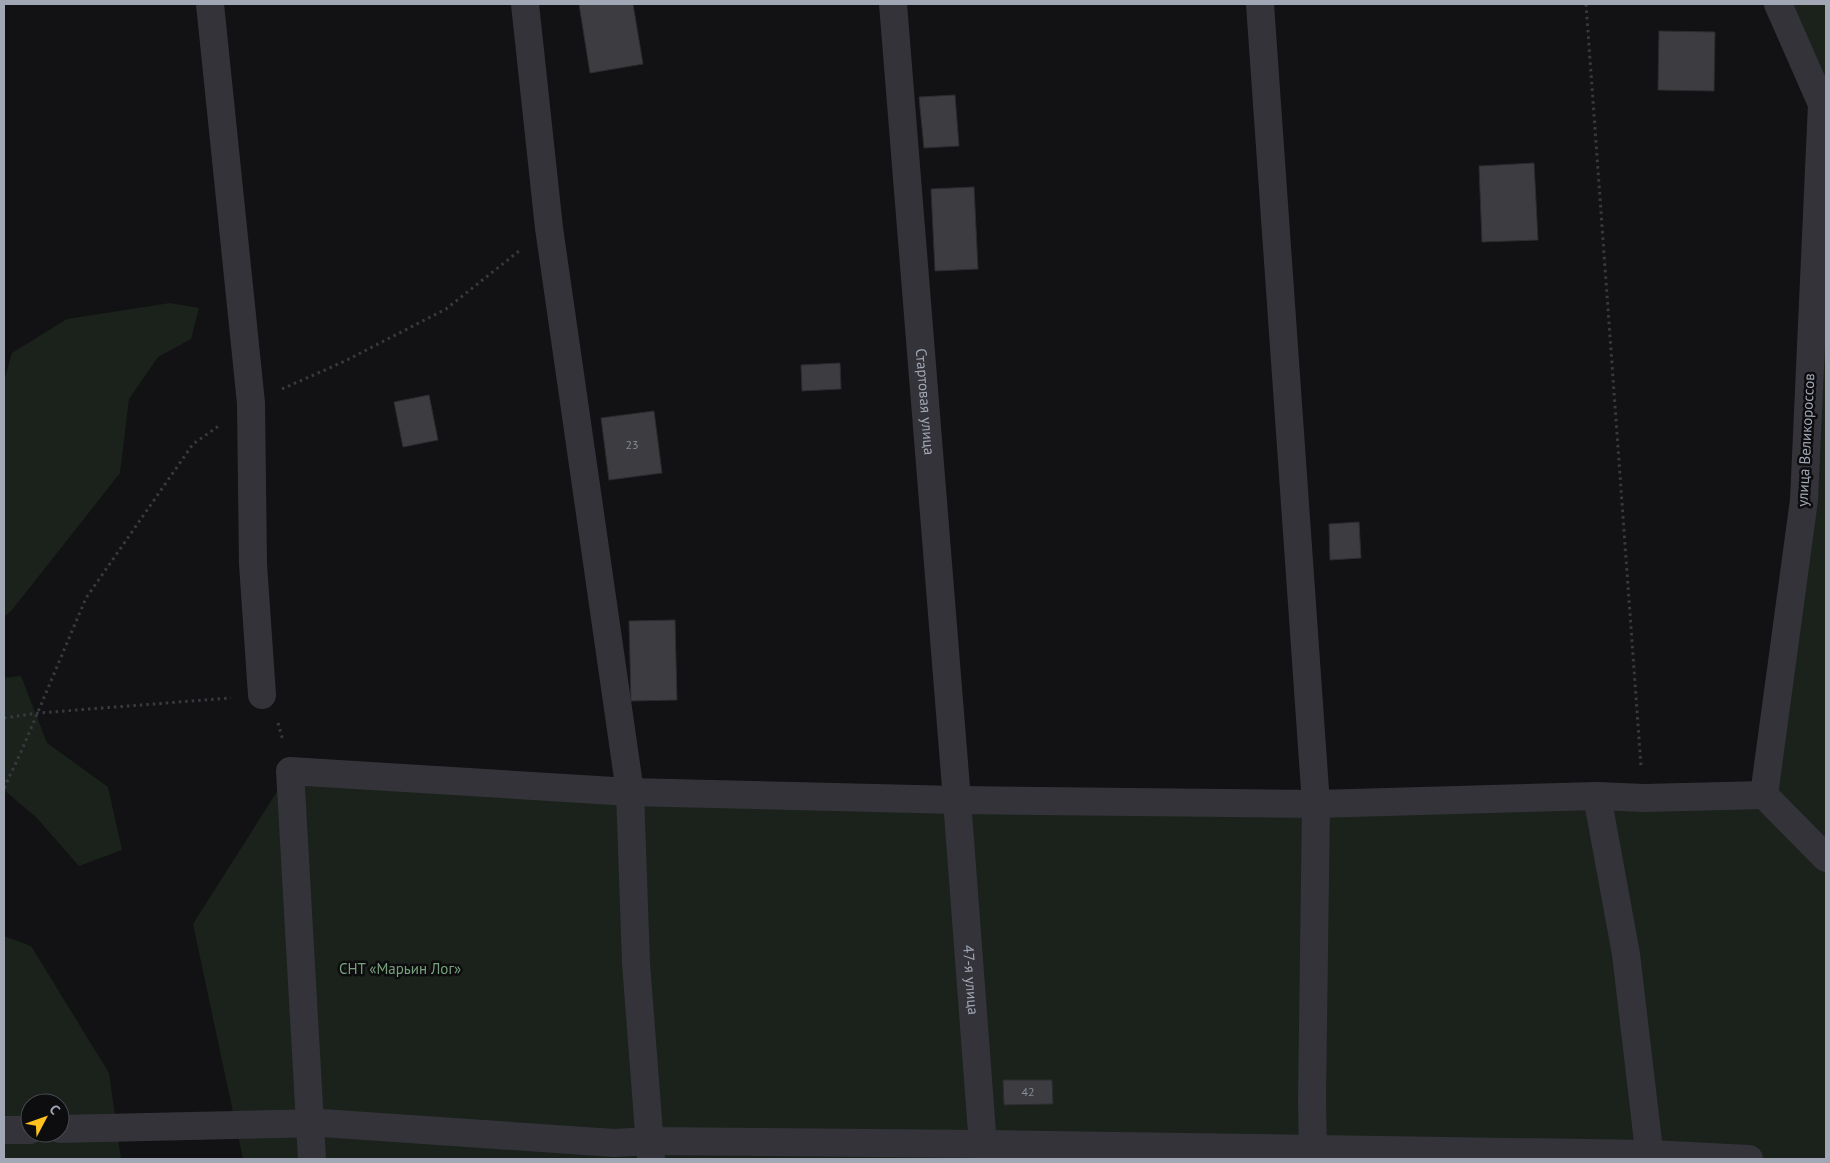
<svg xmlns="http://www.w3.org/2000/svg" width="1830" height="1163" font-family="'PT Sans',sans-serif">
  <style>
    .green { fill: #1a221b; fill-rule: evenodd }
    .building { fill: #3c3c41; stroke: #2c2c30 }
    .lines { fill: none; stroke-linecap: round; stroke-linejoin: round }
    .path { stroke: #393a40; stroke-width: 3; stroke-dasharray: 2.5 4; stroke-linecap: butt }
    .minor { stroke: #333339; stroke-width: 28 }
    .labels { text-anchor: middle; stroke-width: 5; stroke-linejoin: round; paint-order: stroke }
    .number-label { font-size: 12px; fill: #888c98 }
    .street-label { font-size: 15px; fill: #a2a7b5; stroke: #0d0d0f }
    .park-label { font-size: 15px; fill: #78a27d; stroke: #0d0d0f }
  </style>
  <rect width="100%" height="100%" fill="#121214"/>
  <g class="green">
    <polygon points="1778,4 1826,4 1826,1159 243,1159 193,924 290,771 630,792 1764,795 1804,500 1822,104"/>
    <polygon points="170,303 199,308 191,339 158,357 129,399 120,473 12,610 4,617 4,381 12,353 67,319"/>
    <polygon points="21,676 47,743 108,787 122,850 79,866 36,817 4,790 4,678"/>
    <path d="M4,936L31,946L109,1073L121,1159H4ZM30,1103H60V1133H30Z"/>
  </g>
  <g class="building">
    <polygon points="579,4 633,4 643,64 590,73"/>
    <polygon points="1659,31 1715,32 1714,91 1658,90"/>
    <polygon points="955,95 959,146 924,148 919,97"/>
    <polygon points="1534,163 1538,240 1482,242 1479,166"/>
    <polygon points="974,187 978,269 935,271 931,189"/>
    <polygon points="840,363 841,389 802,391 801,365"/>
    <polygon points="429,395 438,440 403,447 394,402"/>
    <polygon points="654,411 662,473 609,480 601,418"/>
    <polygon points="1359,522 1361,558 1330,560 1329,524"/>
    <polygon points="675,620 677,700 631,701 629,621"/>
    <polygon points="1003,1080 1052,1080 1053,1104 1004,1105"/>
  </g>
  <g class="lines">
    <g class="path">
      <polyline points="1586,4 1641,766"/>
      <polyline points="282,389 345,361 446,309 519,251"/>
      <polyline points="4,718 38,713 231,698"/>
      <polyline points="278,723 283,741"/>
      <polyline points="4,788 21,752 86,598 193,444 220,425"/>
    </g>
    <g class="minor">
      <polyline points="210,4 251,403 253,564 262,695"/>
      <path id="s1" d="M893,4L957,800L984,1159"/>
      <polyline points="1778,4 1822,104 1804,500 1764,795 1826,858"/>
      <polyline points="1597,796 1626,954 1650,1159"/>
      <polyline points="60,1129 322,1123 614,1143 651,1141 984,1144 1650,1154 1749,1159"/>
      <polyline points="4,1130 30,1130"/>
      <polyline points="312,1159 290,771 630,792 549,228 525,4"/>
      <polyline points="651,1159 636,963 630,792 957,800 1316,804 1260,4"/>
      <polyline points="1313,1159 1312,1099 1316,804 1597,796 1644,798 1764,795"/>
    </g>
  </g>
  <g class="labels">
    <g class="number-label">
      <text x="632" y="449">23</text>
      <text x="1028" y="1096">42</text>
    </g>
    <g class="street-label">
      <text dy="5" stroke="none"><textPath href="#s1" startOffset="399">Стартовая улица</textPath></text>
      <text transform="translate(1806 440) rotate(-87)" y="5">улица Великороссов</text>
      <text dy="5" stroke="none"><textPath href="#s1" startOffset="979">47-я улица</textPath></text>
    </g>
    <g class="park-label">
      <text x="400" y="974">СНТ «Марьин Лог»</text>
    </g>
  </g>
  <rect width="1830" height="1163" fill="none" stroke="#a2a7b5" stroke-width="10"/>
  <g transform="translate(45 1118) rotate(49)"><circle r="24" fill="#0d0d0f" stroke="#494b51"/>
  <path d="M0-4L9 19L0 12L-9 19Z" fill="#ffc21f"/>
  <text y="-8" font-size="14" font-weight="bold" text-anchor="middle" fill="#a2a7b5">С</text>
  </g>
</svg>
